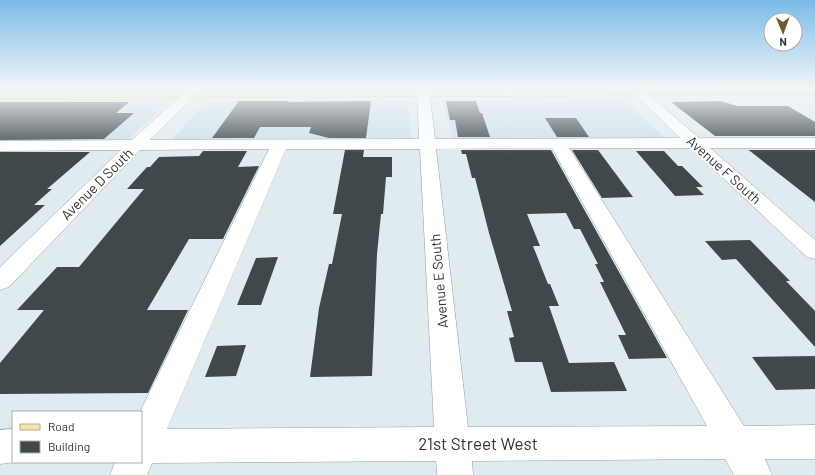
<svg xmlns="http://www.w3.org/2000/svg" width="815" height="475" font-family="Barlow,sans-serif">
  <style>
    .built { fill: #cee1e9 }
    .building { fill: #40484c }
    .lines { fill: none; stroke-linecap: round; stroke-linejoin: round }
    .minor-casing { stroke: #929ca0; stroke-width: 1 }
    .major-casing { stroke: #af9a53; stroke-width: 1 }
    .minor { fill: #fff; fill-rule: evenodd }
    .major { fill: #f8e3a1; fill-rule: evenodd }
    .labels { text-anchor: middle; stroke-width: 4; stroke-linejoin: round; paint-order: stroke }
    .street-label { font-size: 14px; fill: #303436; stroke: #fff }
    .near-street-label { font-size: 17px; fill: #303436; stroke: #fff }
  </style>
  <rect width="100%" height="100%" fill="#e0ebef"/>
  <g class="built">
    <polygon points="0,99 155,99 165,105 119,148 0,149"/>
    <polygon points="409,100 410,139 172,140 206,101"/>
    <polygon points="442,100 627,101 666,139 454,139"/>
  </g>
  <g class="building">
    <polygon points="239,101 289,101 289,102 371,101 366,138 329,138 309,133 311,127 260,127 254,138 212,138"/>
    <polygon points="446,101 476,101 480,113 482,113 490,137 458,137 455,120 450,120"/>
    <polygon points="720,101 738,106 788,106 815,122 815,136 715,136 671,102"/>
    <polygon points="0,102 129,102 116,113 134,113 104,139 0,140"/>
    <polygon points="545,118 576,118 589,137 557,137"/>
    <polygon points="345,150 364,150 363,157 392,157 392,177 386,177 383,214 381,214 377,254 372,376 310,377 319,308 329,264 332,264 342,214 333,214"/>
    <polygon points="461,150 551,150 667,358 629,359 618,335 626,335 600,282 604,282 595,264 598,264 580,229 574,229 566,213 527,214 540,246 533,246 548,284 550,284 559,306 549,306 569,363 614,362 627,391 551,392 542,362 515,362 509,338 514,337 507,311 512,311 489,233 475,178 472,178 466,154 462,154"/>
    <polygon points="572,150 598,150 633,197 602,198"/>
    <polygon points="748,150 815,150 815,202 750,151"/>
    <polygon points="203,151 247,151 238,167 259,166 223,239 189,239 147,310 188,310 148,393 0,394 0,363 44,310 17,310 57,267 79,267 144,189 127,189 147,167 150,167 159,157 199,156"/>
    <polygon points="636,151 664,151 678,166 682,166 703,187 696,187 704,195 675,196"/>
    <polygon points="0,152 90,152 47,189 52,189 34,205 45,205 0,246"/>
    <polygon points="750,240 790,281 786,281 815,311 815,347 736,259 722,260 705,241"/>
    <polygon points="278,257 261,305 237,305 256,258"/>
    <polygon points="246,345 236,376 205,377 217,346"/>
    <polygon points="815,356 815,389 776,390 752,357"/>
  </g>
  <g class="lines">
    <g class="minor-casing">
      <g id="minor">
        <path d="M189,88H202L150,140L419,139L417,88H429L435,139L680,138L628,88H641L699,138H815V148H710L815,240V259L807,257L691,148H569L744,426L815,425V459H765L772,475H734L725,459L472,461L473,475H437L436,461L152,463L147,475H110L115,462H141L140,412L269,149L140,150L9,287L0,290V267L121,150L0,151V141L132,140ZM552,148L707,426L468,427L436,149ZM286,149H420L434,427L167,429Z"/>
        <polygon points="13,429 13,462 16,462 0,464 0,430"/>
      </g>
    </g>
    <g class="major-casing">
      <polygon id="major" points="815,88 815,95 0,98 0,90"/>
    </g>
    <use href="#minor" class="minor"/>
    <use href="#major" class="major"/>
  </g>
  <linearGradient id="sky" x2="0" y2="1"><stop stop-color="#7abbe6"/><stop offset="0.57" stop-color="#f1f6f8"/><stop offset="1" stop-color="#f1f6f8" stop-opacity="0"/></linearGradient>
  <rect width="815" height="154" fill="url(#sky)"/>
  <g class="labels">
    <g class="street-label">
      <text transform="translate(724 170) rotate(42)" y="5">Avenue F South</text>
      <text transform="translate(97 184) rotate(-45)" y="5">Avenue D South</text>
      <text transform="translate(439 281) rotate(-95)" y="5">Avenue E South</text>
    </g>
    <g class="near-street-label">
      <text x="478" y="450">21st Street West</text>
    </g>
  </g>
  <rect x="12" y="411" width="130" height="52" fill="#ffffff" stroke="#acaeaf"/>
  <rect x="20" y="424" width="20" height="6" fill="#f8e3a1" stroke="#acaeaf"/>
  <text x="48" y="431" font-size="12" fill="#303436">Road</text>
  <rect x="20" y="441" width="20" height="12" fill="#40484c" stroke="#acaeaf"/>
  <text x="48" y="451" font-size="12" fill="#303436">Building</text>
  <g transform="translate(783 32) rotate(179)"><circle r="19" fill="#ffffff" stroke="#acaeaf"/>
  <path d="M0-3L7 15L0 10L-7 15Z" fill="#6d5d2a"/>
  <text y="-6" font-size="11" font-weight="bold" text-anchor="middle" fill="#303436">N</text>
  </g>
</svg>
